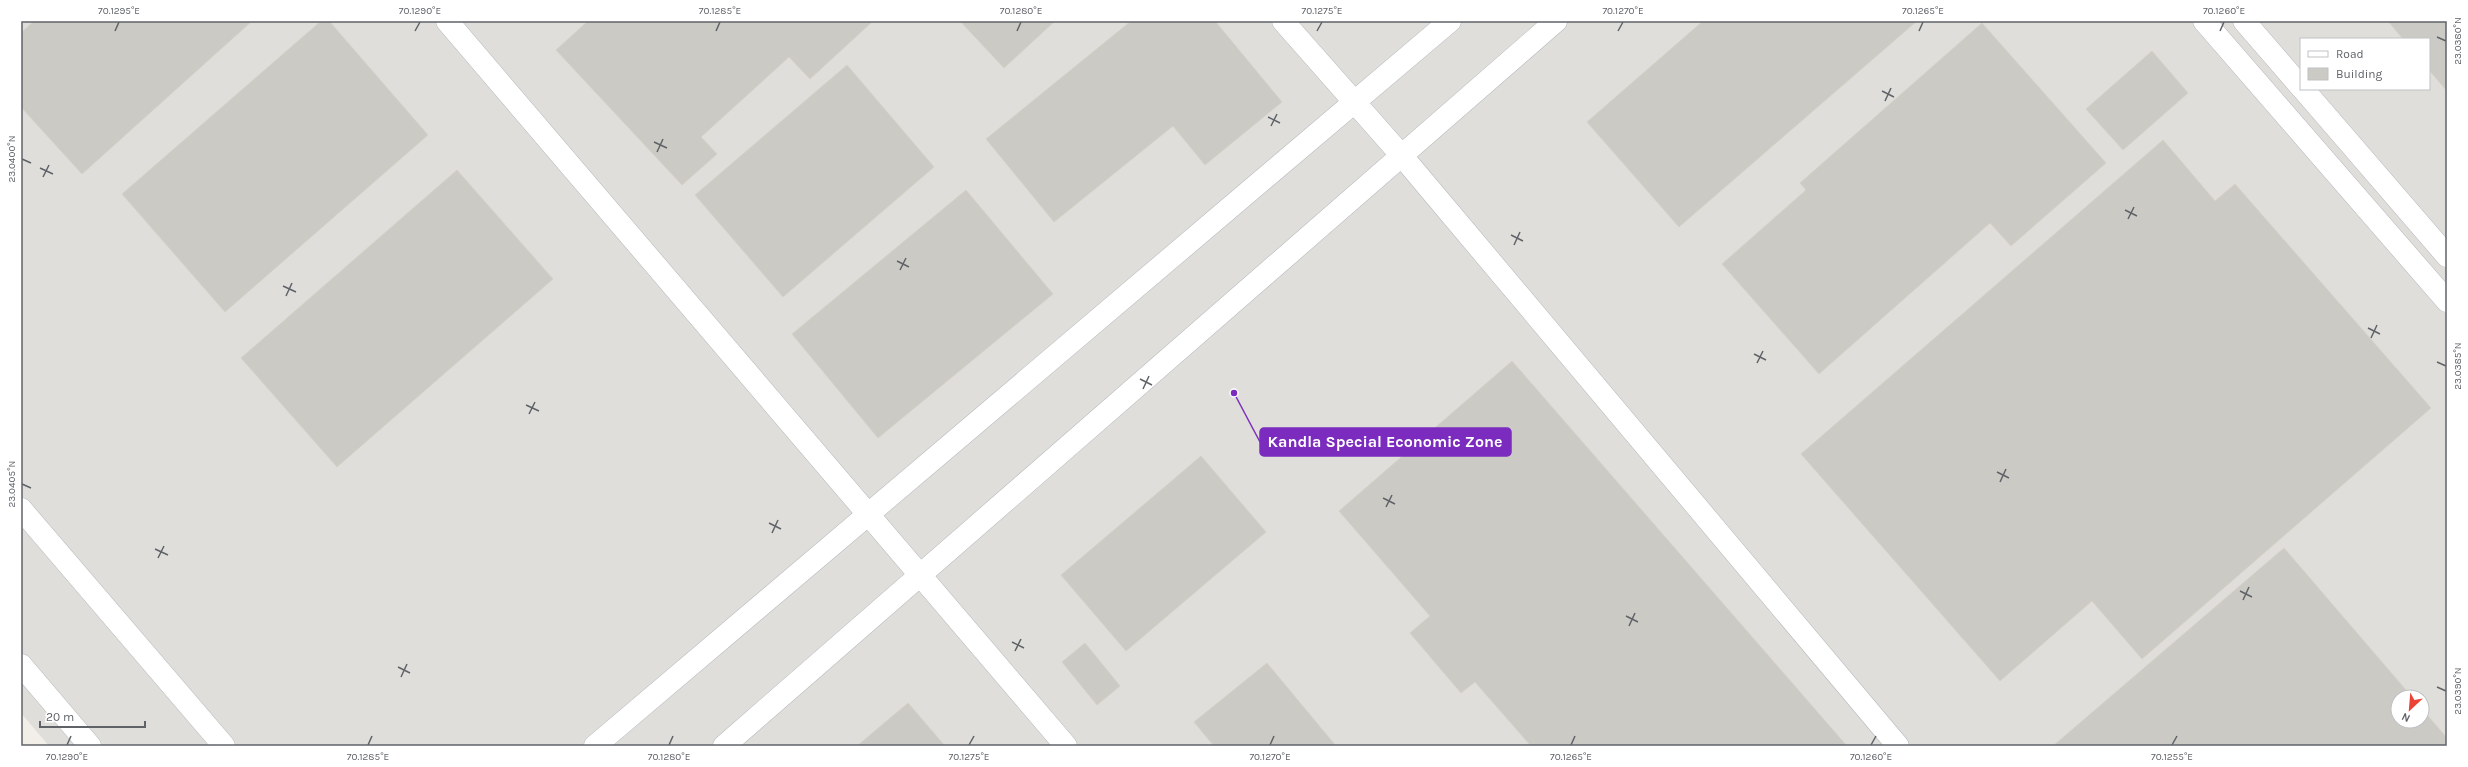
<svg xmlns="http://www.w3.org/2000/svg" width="2468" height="767" font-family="Karla,sans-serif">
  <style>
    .industrial { fill: #e0deda; fill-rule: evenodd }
    .building { fill: #cccac5; stroke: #d6d1c6 }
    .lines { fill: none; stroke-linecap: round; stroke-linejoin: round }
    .minor-casing { stroke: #b5b8bc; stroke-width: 23 }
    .minor { stroke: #fff; stroke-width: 22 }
    .ticks { fill: none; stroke: #5f6368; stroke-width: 1.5 }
    .leader { fill: none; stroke: #7b2cbf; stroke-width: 1.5 }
    .callout-dot { fill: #7b2cbf; stroke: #fff; stroke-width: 1.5 }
    .callout { fill: #7b2cbf; stroke: #7b2cbf; stroke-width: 1.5 }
    .callout-label { font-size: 16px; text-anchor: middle; font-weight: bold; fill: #fff }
    .neatline { fill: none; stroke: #5f6368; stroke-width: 1.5 }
    .ticks-label { font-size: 10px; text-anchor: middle; fill: #5f6368 }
  </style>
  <rect width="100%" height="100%" fill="#f1efe8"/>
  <path class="industrial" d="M21,21H2447V746H49L21,713ZM2301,39H2429V89H2301ZM2398,697H2422V721H2398Z"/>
  <g class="building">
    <polygon points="34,21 252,21 82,174 21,107 21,33"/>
    <polygon points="321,21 329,21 428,135 225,312 122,194"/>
    <polygon points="588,21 873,21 810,79 789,57 701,137 717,154 682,185 556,50"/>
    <polygon points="960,21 1055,21 1004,68"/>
    <polygon points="1131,21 1215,21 1282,102 1205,165 1173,126 1054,222 986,139"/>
    <polygon points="1703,21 1917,21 1679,227 1587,122"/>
    <polygon points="2388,21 2447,21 2447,91 2429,70 2429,39 2403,39"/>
    <polygon points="1982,23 2106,163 2011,246 1990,223 1819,374 1722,264 1806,190 1800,183"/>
    <polygon points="2152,51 2188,93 2123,150 2086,109"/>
    <polygon points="847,65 934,167 783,297 695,195"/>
    <polygon points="2163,140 2215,201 2235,184 2431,408 2142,659 2092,601 2000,681 1801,454"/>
    <polygon points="457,170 553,279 337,467 241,358"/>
    <polygon points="966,190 1053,294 878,438 792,334"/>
    <polygon points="1512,361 1847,746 1531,746 1475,682 1461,693 1410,633 1430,616 1339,511"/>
    <polygon points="1201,456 1266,532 1126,651 1061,575"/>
    <polygon points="2284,548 2412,697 2398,697 2398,721 2422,721 2422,709 2447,738 2447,746 2053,746"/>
    <polygon points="1085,643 1120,686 1097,705 1062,662"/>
    <polygon points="1267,663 1336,746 1214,746 1194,722"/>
    <polygon points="908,703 945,746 857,746"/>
  </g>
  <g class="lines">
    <g class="minor-casing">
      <g id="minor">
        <polyline points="447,21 1066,746"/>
        <polyline points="1283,21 1402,156 1898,746"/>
        <polyline points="2204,21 2447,301"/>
        <polyline points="2244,21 2301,87"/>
        <polyline points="2303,89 2447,256"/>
        <polyline points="21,509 224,746"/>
        <polyline points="21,665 90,746"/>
        <polyline points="595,746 1450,21"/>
        <polyline points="724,746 1556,21"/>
      </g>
    </g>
    <use href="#minor" class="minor"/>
  </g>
  <path class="ticks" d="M115,31L119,22M415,31L420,22M716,31L720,22M1017,31L1021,22M1317,31L1322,22M1618,31L1623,22M1919,31L1923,22M2220,31L2224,22M2437,37L2446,41M1882,91L1894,97M1885,101L1891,88M1268,117L1280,123M1271,126L1277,114M654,142L667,148M657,152L663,139M22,159L31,163M40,168L53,174M43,177L49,165M2125,210L2137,216M2128,219L2134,207M1511,235L1523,241M1514,245L1520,232M897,261L909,267M900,270L906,258M283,286L296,292M286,296L292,283M2368,328L2380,334M2371,338L2377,325M1754,354L1766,360M2437,362L2446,366M1757,363L1763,351M1140,379L1152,385M1143,389L1149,376M526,405L539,411M529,414L535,402M1997,472L2009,478M2000,482L2006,469M22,484L31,488M1383,498L1395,504M1386,507L1392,495M769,523L781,529M772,533L778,520M155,549L168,555M158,558L164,546M2240,591L2252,597M2243,600L2249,587M1626,616L1638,622M1629,626L1635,613M1012,642L1024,648M1015,651L1021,639M398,667L410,673M401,677L407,664M2437,687L2446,691M67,745L71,736M368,745L372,736M669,745L673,736M969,745L974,736M1270,745L1274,736M1571,745L1575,736M1871,745L1876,736M2172,745L2177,736"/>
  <path class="leader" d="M1234 393L1260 442"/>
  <circle class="callout-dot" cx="1234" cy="393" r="4"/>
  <rect class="callout" x="1260" y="428" width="251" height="28" rx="4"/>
  <g class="callout-label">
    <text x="1385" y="447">Kandla Special Economic Zone</text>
  </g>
  <rect width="2468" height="767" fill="none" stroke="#ffffff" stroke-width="44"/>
  <rect x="2300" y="38" width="130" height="52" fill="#ffffff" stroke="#bfc1c3"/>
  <rect x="2308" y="51" width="20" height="6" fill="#ffffff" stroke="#bfc1c3"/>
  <text x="2336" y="58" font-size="12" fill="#5f6368">Road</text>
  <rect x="2308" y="68" width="20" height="12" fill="#cccac5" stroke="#bfc1c3"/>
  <text x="2336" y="78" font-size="12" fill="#5f6368">Building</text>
  <g transform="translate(2410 709) rotate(206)"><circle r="19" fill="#ffffff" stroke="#bfc1c3"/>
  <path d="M0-3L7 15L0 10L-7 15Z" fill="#ea4335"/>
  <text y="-6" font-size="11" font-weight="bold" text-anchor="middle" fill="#5f6368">N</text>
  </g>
  <path d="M40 721v6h105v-6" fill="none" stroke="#5f6368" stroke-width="2"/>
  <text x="46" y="721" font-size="12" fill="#5f6368" stroke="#ffffff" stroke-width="3" paint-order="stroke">20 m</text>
  <rect x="22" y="22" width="2424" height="723" class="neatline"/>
  <g class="ticks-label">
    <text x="119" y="14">70.1295°E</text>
    <text x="420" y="14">70.1290°E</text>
    <text x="720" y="14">70.1285°E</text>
    <text x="1021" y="14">70.1280°E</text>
    <text x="1322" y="14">70.1275°E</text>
    <text x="1623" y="14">70.1270°E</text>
    <text x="1923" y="14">70.1265°E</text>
    <text x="2224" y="14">70.1260°E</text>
    <text transform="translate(2457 41) rotate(-90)" y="4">23.0380°N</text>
    <text transform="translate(11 159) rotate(-90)" y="4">23.0400°N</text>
    <text transform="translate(2457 366) rotate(-90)" y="4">23.0385°N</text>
    <text transform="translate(11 484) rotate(-90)" y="4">23.0405°N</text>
    <text transform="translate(2457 691) rotate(-90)" y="4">23.0390°N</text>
    <text x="67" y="760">70.1290°E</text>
    <text x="368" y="760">70.1285°E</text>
    <text x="669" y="760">70.1280°E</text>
    <text x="969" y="760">70.1275°E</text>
    <text x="1270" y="760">70.1270°E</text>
    <text x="1571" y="760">70.1265°E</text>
    <text x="1871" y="760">70.1260°E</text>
    <text x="2172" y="760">70.1255°E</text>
  </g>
</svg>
